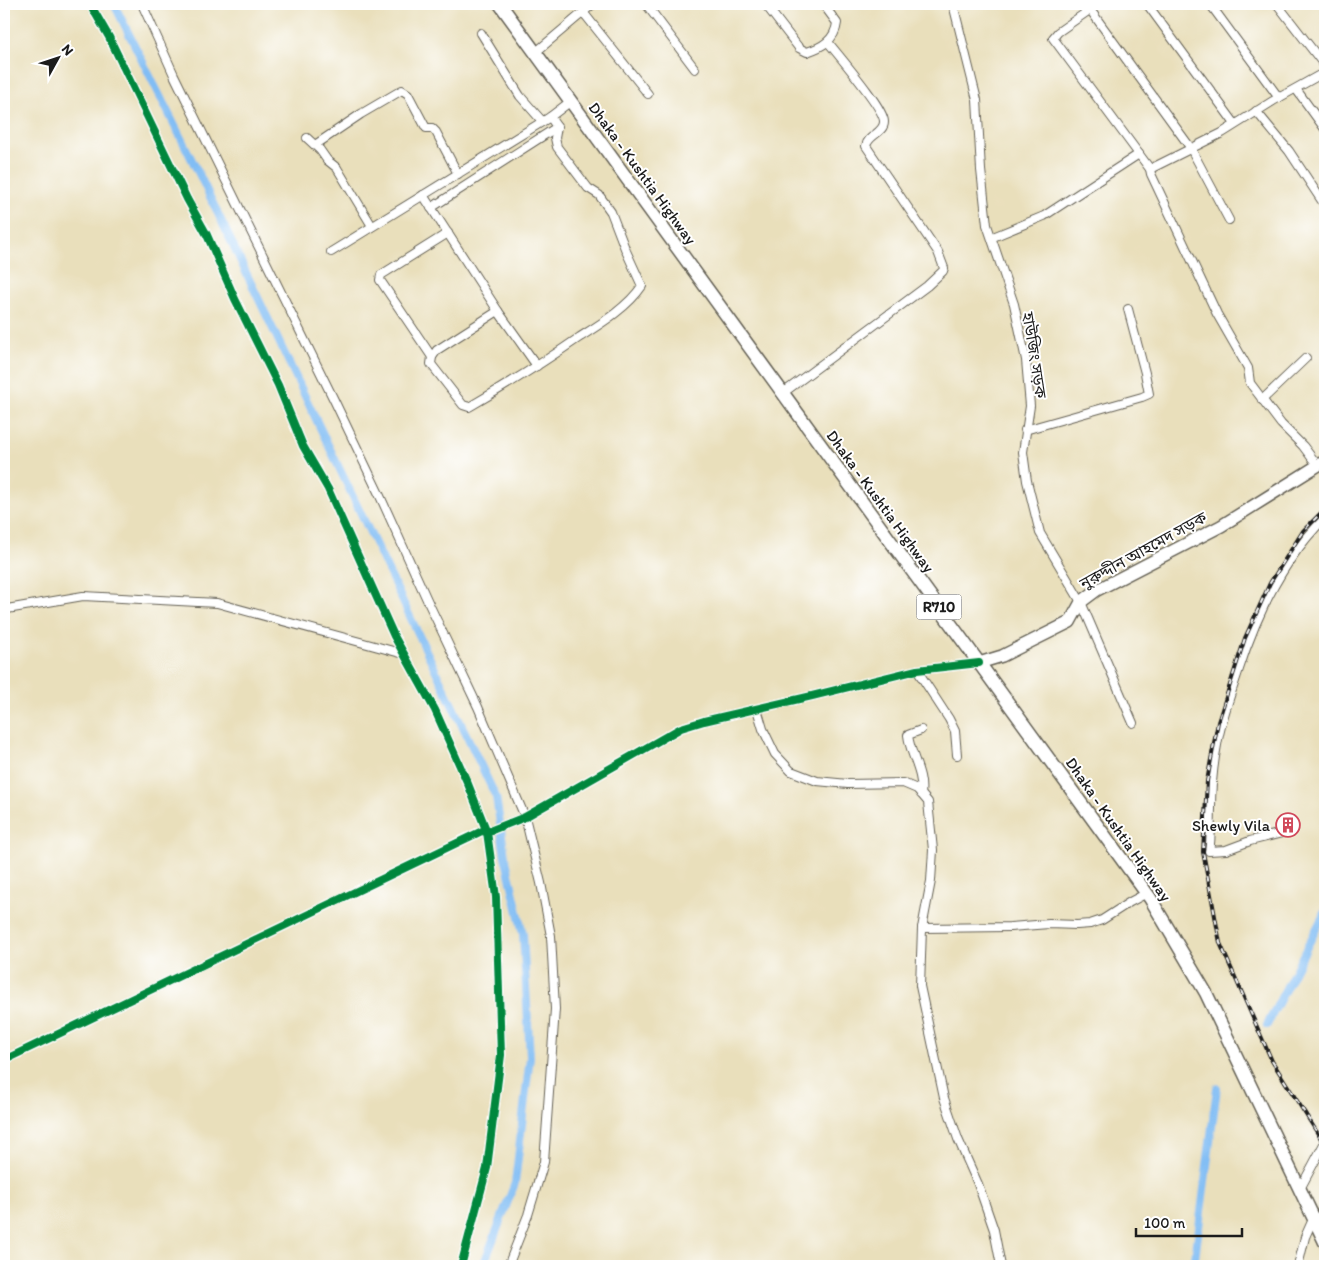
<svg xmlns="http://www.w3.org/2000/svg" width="1329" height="1270" font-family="Itim,'Noto Sans Bengali',sans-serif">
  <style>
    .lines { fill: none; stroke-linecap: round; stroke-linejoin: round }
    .canal { stroke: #81bdf4; stroke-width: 8 }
    .street-casing { stroke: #646054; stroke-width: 10 }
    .secondary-casing { stroke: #646054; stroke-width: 14 }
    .primary-casing { stroke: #646054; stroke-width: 15 }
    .street { stroke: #fff; stroke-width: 8 }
    .secondary { stroke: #fff; stroke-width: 11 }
    .primary { stroke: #fff; stroke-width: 12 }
    .rail-casing { stroke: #1c1c1c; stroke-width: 4 }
    .rail { stroke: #fff; stroke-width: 2; stroke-dasharray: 5.5; stroke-linecap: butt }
    .cycleway-casing { stroke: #fff; stroke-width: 11 }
    .cycleway { stroke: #00873e; stroke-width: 8 }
    .labels { text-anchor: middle; stroke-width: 4; stroke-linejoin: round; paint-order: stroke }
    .shield { fill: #fff; stroke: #606060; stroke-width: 1 }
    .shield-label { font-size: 15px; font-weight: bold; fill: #1c1c1c }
    .street-label { font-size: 16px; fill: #1c1c1c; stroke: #fff }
    .poi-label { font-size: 16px; fill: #1c1c1c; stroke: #fff; text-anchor: end }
  </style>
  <rect width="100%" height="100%" fill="#fff"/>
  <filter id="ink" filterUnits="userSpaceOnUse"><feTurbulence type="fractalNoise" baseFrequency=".02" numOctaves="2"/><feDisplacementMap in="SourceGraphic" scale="10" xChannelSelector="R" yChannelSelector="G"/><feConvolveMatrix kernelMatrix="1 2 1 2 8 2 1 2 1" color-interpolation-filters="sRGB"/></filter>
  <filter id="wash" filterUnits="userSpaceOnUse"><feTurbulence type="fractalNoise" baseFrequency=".0096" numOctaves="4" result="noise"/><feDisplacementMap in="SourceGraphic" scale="20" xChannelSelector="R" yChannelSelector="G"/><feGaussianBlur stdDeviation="1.12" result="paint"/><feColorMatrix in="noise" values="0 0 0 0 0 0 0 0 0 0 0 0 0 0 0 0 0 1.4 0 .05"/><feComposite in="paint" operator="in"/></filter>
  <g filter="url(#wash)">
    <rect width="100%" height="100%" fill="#e9dfbb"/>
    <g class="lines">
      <g class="canal">
        <polyline points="114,4 200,176 496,797 505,856 523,934 530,1057 515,1183 483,1266"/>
        <polyline points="1267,1025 1325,912"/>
        <polyline points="1194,1266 1217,1088"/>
      </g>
    </g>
  </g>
  <g filter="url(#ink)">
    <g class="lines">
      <g class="street-casing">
        <g id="street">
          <polyline points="90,4 109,37 187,199 207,235 235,299 278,385 303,446 328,489 394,636 435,710 468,784 487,832 496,897 501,1055 487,1168 461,1266"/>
          <polyline points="142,4 174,75 335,402 380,496 429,604 478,707 525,817 541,883 551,936 555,1009 544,1162 528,1215 508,1266"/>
          <polyline points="646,4 695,69"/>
          <path d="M765,4L799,48L807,52C822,47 835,40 837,23L823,4"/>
          <polyline points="953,4 977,100 981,170 987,225 1014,304 1026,360 1030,406 1023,452 1027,481 1040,533 1081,602 1133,723"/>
          <polyline points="1086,4 1190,147 1229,220"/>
          <polyline points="1147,4 1235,124"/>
          <polyline points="1210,4 1279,98"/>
          <polyline points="1277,4 1325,66"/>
          <polyline points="1091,9 1058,32 1053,38 1150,169 1151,174 1217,314 1248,368 1250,383 1281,424 1303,446 1318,466"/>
          <polyline points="583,12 648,94"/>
          <polyline points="481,33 520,96 542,121"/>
          <polyline points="536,52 593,4"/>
          <polyline points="1296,89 1325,129"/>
          <polyline points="1256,111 1289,151 1322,201"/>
          <polyline points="307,138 320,150 327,160 337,168 372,226"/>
          <polyline points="315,145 361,114 402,90 408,94 426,128 432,128 436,132 458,174"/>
          <polyline points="1150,169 1222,133 1273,101 1325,72"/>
          <polyline points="423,195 498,311 537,366"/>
          <polyline points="431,208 557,127"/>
          <polyline points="993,237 1044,216 1139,154"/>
          <polyline points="331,252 550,117 571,101"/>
          <path d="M498,311L437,350L432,357L431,364L463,405L469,407C507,385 544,362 580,337C602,323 628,307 642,286L626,251L611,212L599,195L588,188L557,147L555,138L557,127L550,117"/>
          <polyline points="432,357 380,280 381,275 448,233"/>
          <path d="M783,393L927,286L943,271L944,268L938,252L866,146C868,135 884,133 884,122C885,109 838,55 828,42"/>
          <polyline points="1262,400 1306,358"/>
          <polyline points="1025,430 1142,397 1149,394 1145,373 1128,309"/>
          <polyline points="4,611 7,609 83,596 217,603 404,654"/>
          <polyline points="917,670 949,719 955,731 957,755"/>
          <polyline points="757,709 763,729 775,754 791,771 817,781 848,784 903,783 917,789 928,802 933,850 931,881 922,928 920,986 944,1098 958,1139 978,1184 994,1230 1001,1266"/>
          <path d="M921,794C924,773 910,755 908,735L921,730"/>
          <path d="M1290,831L1250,841L1226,850L1209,851C1212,836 1210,824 1211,809C1211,788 1213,766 1217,745C1221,720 1230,696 1238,672C1256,615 1282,560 1325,518"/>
          <polyline points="922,928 1010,927 1049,924 1077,925 1090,924 1102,920 1130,902 1147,893"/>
          <polyline points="4,1060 482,831 487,832 525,817 681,728 704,721 812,696 917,670 979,663"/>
          <polyline points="1300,1189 1324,1144 1325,1136"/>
          <polyline points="1298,1266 1305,1237 1314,1217"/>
        </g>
      </g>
      <g class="secondary-casing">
        <polyline id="secondary" points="979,663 1002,656 1070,622 1081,602 1097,590 1221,526 1325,461"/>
      </g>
      <g class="primary-casing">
        <polyline id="primary" points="500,4 1150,898 1206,993 1325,1242"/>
      </g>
      <use href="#street" class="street"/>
      <use href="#secondary" class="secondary"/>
      <use href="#primary" class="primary"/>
      <g class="rail-casing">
        <polyline id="rail" points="1325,509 1303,531 1270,583 1245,638 1218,722 1207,781 1203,852 1220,943 1272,1061 1325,1145"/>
      </g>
      <use href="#rail" class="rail"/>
      <g class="cycleway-casing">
        <g id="cycleway">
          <polyline points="90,4 109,37 187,199 207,235 235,299 278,385 303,446 328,489 394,636 435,710 468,784 487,832 496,897 501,1055 487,1168 461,1266"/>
          <polyline points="4,1060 482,831 487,832 525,817 681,728 704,721 812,696 917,670 979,663"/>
        </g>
      </g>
      <use href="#cycleway" class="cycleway"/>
    </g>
  </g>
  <defs>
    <g id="building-ring" transform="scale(1.25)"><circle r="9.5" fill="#fff" stroke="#d1495b" stroke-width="1.5"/><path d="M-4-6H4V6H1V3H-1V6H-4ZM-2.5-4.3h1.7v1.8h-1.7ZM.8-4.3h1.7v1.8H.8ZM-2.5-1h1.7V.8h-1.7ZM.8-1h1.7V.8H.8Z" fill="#d1495b"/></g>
  </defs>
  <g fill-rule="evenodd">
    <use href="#building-ring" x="1288" y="825"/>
  </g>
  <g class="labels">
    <rect class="shield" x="916.5" y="594.5" width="45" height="25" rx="4"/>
    <g class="shield-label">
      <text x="939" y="612">R710</text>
    </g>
    <g class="street-label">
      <text transform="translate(643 173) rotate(54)" y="6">Dhaka - Kushtia Highway</text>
      <text transform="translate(1035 355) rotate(81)" y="6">হাউজিং সড়ক</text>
      <text transform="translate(881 501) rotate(54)" y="6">Dhaka - Kushtia Highway</text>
      <text transform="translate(1143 550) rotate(-29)" y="6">নুরুদ্দীন আহমেদ সড়ক</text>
      <text transform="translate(1119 829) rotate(55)" y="6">Dhaka - Kushtia Highway</text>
    </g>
    <g class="poi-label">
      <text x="1270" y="831">Shewly Vila</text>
    </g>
  </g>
  <rect width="1329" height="1270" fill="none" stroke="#fff" stroke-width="20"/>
  <g transform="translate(58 58) rotate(50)" stroke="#ffffff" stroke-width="4" paint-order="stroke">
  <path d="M0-4L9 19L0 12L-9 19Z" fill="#1c1c1c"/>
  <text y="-8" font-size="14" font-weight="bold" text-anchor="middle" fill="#1c1c1c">N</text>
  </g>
  <path d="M1136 1228v8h106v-8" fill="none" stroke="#1c1c1c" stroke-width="2.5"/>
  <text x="1144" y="1228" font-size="15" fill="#1c1c1c" stroke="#ffffff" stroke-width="4" paint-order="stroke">100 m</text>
</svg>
